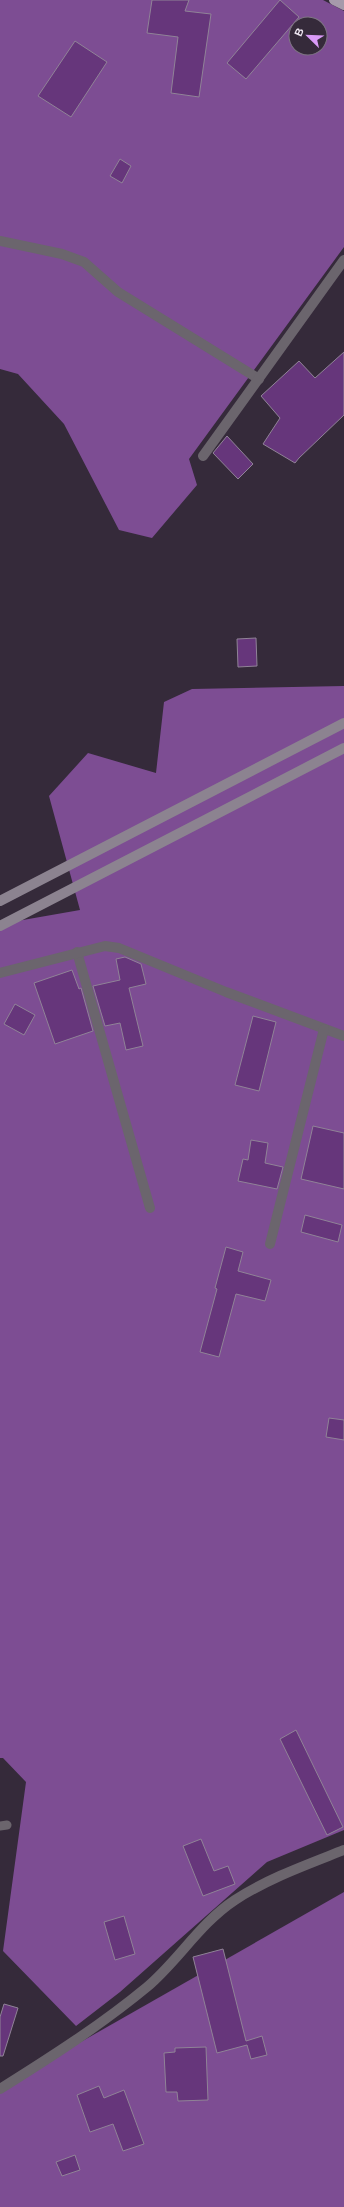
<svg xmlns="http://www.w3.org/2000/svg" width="344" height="2207" font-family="Helvetica,sans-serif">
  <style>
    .forest { fill: #7d4d93; fill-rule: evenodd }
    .building { fill: #66367b; stroke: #908397 }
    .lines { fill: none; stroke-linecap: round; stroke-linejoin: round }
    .service { stroke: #6b656d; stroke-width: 9 }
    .minor { stroke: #6b656d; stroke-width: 10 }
    .secondary { stroke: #8c8390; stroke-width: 10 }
    .primary { stroke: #a69aab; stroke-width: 10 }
  </style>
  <rect width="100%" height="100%" fill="#352a3a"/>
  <g class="forest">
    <path d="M0,0H323L344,11V247L189,459L197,485L152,538L119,530L64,424L18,374L0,369ZM296,24H320V48H296Z"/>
    <polygon points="344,686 344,1830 267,1862 120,1992 76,2026 3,1951 26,1782 3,1758 0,1758 0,924 80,910 49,796 88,753 156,773 164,702 192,689"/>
    <polygon points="344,1892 344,2207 0,2207 0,2088"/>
  </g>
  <g class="building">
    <polygon points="152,0 189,0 185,11 211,14 199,97 171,93 178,37 147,33"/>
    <polygon points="280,0 299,17 246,79 227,63"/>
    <polygon points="75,41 107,62 71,117 38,96"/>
    <polygon points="120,159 131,166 122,183 110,176"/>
    <polygon points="344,352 344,415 299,458 295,463 263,444 280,418 261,396 299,361 315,378"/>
    <polygon points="227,436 253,464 238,479 213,453"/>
    <polygon points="256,638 257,666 238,667 237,639"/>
    <polygon points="125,957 141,964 146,984 129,988 143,1046 126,1050 120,1023 105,1026 93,986 120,980 116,959"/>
    <polygon points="72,970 79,989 81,988 93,1031 55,1044 34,983"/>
    <polygon points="15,1004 35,1015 24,1035 4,1024"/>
    <polygon points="253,1016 276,1022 259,1091 235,1085"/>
    <polygon points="313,1126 344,1133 344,1189 301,1179"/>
    <polygon points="251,1140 268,1143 265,1163 283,1167 277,1189 238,1181 243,1159 248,1160"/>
    <polygon points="305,1215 342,1225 338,1242 301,1232"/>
    <polygon points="226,1247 243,1252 238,1271 271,1280 265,1301 236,1294 219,1357 200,1352 217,1289 215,1288"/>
    <polygon points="329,1418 344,1420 344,1440 326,1437"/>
    <polygon points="296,1730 343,1827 327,1835 280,1739"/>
    <polygon points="201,1839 214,1871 228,1866 235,1884 203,1896 183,1846"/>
    <polygon points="124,1916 135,1954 115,1960 104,1922"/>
    <polygon points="223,1949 246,2041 262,2036 267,2055 251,2059 247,2045 217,2053 193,1957"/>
    <polygon points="4,2004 18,2008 3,2056 0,2056 0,2017"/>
    <polygon points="206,2047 208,2100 178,2101 177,2092 166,2092 164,2053 175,2052 175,2048"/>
    <polygon points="99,2086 104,2098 124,2090 144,2144 123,2151 113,2124 90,2132 77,2095"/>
    <polygon points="75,2155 80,2170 62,2176 56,2162"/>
  </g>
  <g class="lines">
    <polyline class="service" points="0,1826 7,1825"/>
    <g class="minor">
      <polyline points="0,241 62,254 84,262 118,292 259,379"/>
      <polyline points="203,456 344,260"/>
      <polyline points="77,952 150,1208"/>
      <polyline points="0,973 105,946 119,948 226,992 344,1036"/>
      <polyline points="270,1244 324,1029"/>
      <path d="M0,2089C51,2057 101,2025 147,1987C178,1961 200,1923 235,1900C269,1878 306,1865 344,1850"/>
    </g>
    <g class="secondary">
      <polyline points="0,901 344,723"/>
      <polyline points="0,926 344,748"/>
    </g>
    <polyline class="primary" points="334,0 344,5"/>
  </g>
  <g transform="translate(308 36) rotate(293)"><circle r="19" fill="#352a3a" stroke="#7e7583"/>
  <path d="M0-3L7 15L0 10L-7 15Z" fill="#d99af7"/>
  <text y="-6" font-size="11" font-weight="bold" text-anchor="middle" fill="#ece5f0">B</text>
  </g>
</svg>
